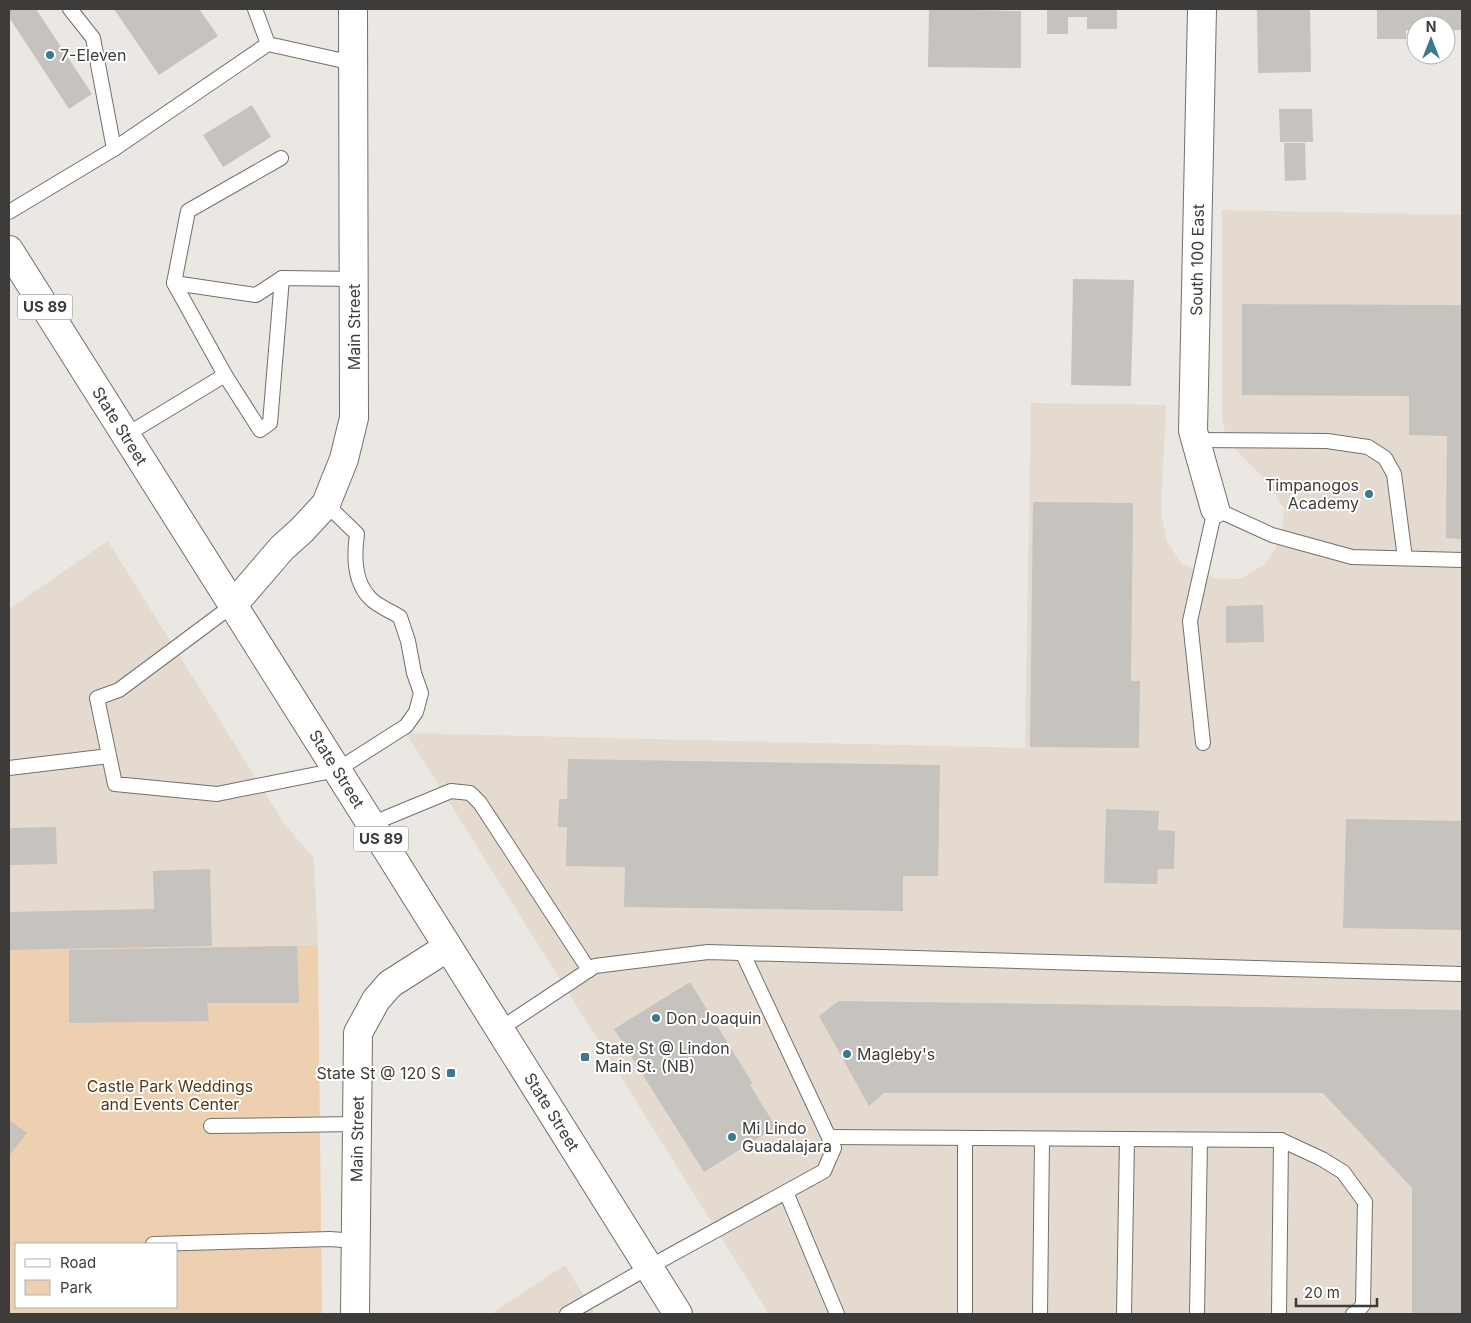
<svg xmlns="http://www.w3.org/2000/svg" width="1471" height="1323" font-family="Inter,sans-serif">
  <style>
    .built { fill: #e4dad0 }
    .green { fill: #edd0b0; fill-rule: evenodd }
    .building { fill: #c6c2be }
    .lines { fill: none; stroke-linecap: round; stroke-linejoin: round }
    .service-casing { stroke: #73706c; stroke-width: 16 }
    .minor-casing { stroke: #73706c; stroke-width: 30 }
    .tertiary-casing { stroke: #73706c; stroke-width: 30 }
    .primary-casing { stroke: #73706c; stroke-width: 30 }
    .service { stroke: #fff; stroke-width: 14 }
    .minor { stroke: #fff; stroke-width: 28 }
    .tertiary { stroke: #fff; stroke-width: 28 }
    .primary { stroke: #fff; stroke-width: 28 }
    .poi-dot { fill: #3a7a8d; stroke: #fff; stroke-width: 2 }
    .labels { text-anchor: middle; stroke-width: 4; stroke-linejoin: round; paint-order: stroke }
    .shield { fill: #fff; stroke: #787675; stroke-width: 1 }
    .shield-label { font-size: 15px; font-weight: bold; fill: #3e3c3a }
    .poi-label { font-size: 16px; fill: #3e3c3a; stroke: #fff; text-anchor: start }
    .street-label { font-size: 16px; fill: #3e3c3a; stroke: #fff }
    .park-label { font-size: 16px; fill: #573912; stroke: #fff }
  </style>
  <rect width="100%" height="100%" fill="#ebe7e3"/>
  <g class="built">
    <polygon points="1222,210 1462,215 1462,1314 769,1314 406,733 1025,748 1031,403 1166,405 1161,512 1167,542 1182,564 1213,578 1241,579 1265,564 1282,539 1284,508 1266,480 1228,442 1222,421"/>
    <polygon points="108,541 285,825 314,858 318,945 9,950 9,609"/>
    <polygon points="565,1265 595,1314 491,1314"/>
  </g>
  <path class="green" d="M318,945L322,1314H9V950ZM16,1244H176V1307H16Z"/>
  <g class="building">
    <polygon points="9,9 36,9 92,94 69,109 9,17"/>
    <polygon points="114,9 199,9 218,36 159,75"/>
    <polygon points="929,9 1021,11 1021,68 928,67"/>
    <polygon points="1047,9 1117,9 1117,29 1087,29 1087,17 1068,17 1068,34 1047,34"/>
    <polygon points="1257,9 1310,9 1311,72 1258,73"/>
    <polygon points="1377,9 1462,9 1462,30 1446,30 1446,25 1416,25 1416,30 1406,30 1406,39 1377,39"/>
    <polygon points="252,105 271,137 223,167 203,135"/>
    <polygon points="1279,109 1312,109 1313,142 1280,142"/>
    <polygon points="1284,143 1305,143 1306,180 1285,181"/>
    <polygon points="1073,279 1134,280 1131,386 1071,385"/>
    <polygon points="1242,304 1462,305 1462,539 1446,538 1447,436 1409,435 1409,396 1242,395"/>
    <polygon points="1033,502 1133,503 1131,681 1140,681 1139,748 1030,747"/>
    <polygon points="1263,605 1264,642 1226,643 1226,606"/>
    <polygon points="568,759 940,765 938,876 903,876 903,911 624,907 625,867 566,866 567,827 558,827 559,799 567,799"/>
    <polygon points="1106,809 1159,811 1158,830 1175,831 1174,869 1158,869 1157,884 1104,883"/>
    <polygon points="1346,819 1462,821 1462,930 1343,928"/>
    <polygon points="56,827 57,864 9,865 9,828"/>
    <polygon points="210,869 212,946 9,950 9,912 154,909 153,871"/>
    <polygon points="297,946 299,1003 207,1003 209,1021 69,1023 69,950"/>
    <polygon points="690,982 753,1084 750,1085 776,1127 704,1172 614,1029"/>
    <polygon points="839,1001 1461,1010 1462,1011 1462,1314 1412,1314 1412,1188 1323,1093 884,1093 869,1106 819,1016"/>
    <polygon points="9,1120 27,1133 9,1156"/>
  </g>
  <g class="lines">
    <g class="service-casing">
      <g id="service">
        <polyline points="255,9 268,44"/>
        <polyline points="114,149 268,44 353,63"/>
        <polyline points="9,212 114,149 93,38 70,9"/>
        <polyline points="174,283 256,295 282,278"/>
        <polyline points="225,375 174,283 188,211 281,158"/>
        <polyline points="126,435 225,375 260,430 270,423 282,278 354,279"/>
        <polyline points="1196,440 1327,441 1368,447 1385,458 1394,474 1405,558"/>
        <path d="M233,605L119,690L97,698L115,784L217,794L337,770L406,726L416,712L421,693L414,673L408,641L400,617C391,611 377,606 370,598C354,582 354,555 357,534L326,504"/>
        <polyline points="1203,743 1190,621 1215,509 1272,535 1352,557 1462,560"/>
        <polyline points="9,768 109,756"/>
        <polyline points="371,824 451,791 470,793 480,803 589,970"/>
        <polyline points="500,1029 595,966 708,952 1462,974"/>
        <polyline points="211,1126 357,1124"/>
        <polyline points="829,1137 1281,1140 1322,1159 1343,1172 1365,1202 1363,1305 1355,1314 1353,1314"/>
        <polyline points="786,1192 837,1314"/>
        <polyline points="153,1244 330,1239 356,1241"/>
        <polyline points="567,1314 649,1267 824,1171 834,1148 743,954"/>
        <polyline points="965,1314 965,1138"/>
        <polyline points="1040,1314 1042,1139"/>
        <polyline points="1124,1314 1127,1139"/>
        <polyline points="1197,1314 1200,1140"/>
        <polyline points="1279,1314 1281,1140"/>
      </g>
    </g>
    <g class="minor-casing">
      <polyline id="minor" points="1202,9 1193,431 1215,509"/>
    </g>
    <g class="tertiary-casing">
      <g id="tertiary">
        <polyline points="233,605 282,548 302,530 326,504 344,459 354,418 353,9"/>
        <polyline points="355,1314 358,1033 376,1000 390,984 448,947"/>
      </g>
    </g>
    <g class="primary-casing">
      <polyline id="primary" points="9,250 371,824 678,1314"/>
    </g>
    <use href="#service" class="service"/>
    <use href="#minor" class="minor"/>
    <use href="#tertiary" class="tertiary"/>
    <use href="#primary" class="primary"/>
  </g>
  <g class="poi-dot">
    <circle cx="50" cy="55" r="5"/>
    <circle cx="1369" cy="494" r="5"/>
    <circle cx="656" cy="1018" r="5"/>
    <circle cx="847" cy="1054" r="5"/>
    <rect x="580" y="1052" width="10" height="10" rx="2.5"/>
    <rect x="446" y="1068" width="10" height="10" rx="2.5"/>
    <circle cx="732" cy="1137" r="5"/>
  </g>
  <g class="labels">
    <g class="shield">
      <rect x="17.5" y="294.5" width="55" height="25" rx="4"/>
      <rect x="353.5" y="826.5" width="55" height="25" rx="4"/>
    </g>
    <g class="shield-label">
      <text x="45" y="312">US 89</text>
      <text x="381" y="844">US 89</text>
    </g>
    <g class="poi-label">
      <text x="60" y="61">7-Eleven</text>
      <text x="1359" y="491" text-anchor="end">Timpanogos<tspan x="1359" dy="18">Academy</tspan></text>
      <text x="666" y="1024">Don Joaquin</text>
      <text x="595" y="1054">State St @ Lindon<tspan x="595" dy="18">Main St. (NB)</tspan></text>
      <text x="857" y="1060">Magleby's</text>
      <text x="441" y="1079" text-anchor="end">State St @ 120 S</text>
      <text x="742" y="1134">Mi Lindo<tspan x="742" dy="18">Guadalajara</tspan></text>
    </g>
    <g class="street-label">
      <text transform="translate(1197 260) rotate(-89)" y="6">South 100 East</text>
      <text transform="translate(354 327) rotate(-90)" y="6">Main Street</text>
      <text transform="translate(120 426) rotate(58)" y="6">State Street</text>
      <text transform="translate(337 769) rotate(58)" y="6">State Street</text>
      <text transform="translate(552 1112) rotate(58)" y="6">State Street</text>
      <text transform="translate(357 1139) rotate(-89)" y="6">Main Street</text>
    </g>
    <g class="park-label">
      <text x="170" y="1092">Castle Park Weddings<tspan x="170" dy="18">and Events Center</tspan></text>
    </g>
  </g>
  <rect width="1471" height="1323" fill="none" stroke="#3e3c3a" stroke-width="20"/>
  <rect x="15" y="1243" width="162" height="65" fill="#ffffff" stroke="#b2b1b0"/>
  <rect x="25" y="1259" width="25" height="8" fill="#ffffff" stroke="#b2b1b0"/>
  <text x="60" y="1268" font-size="15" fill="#3e3c3a">Road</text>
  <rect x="25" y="1280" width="25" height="15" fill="#edd0b0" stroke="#b2b1b0"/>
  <text x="60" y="1293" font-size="15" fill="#3e3c3a">Park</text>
  <g transform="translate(1431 40)"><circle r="24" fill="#ffffff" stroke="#b2b1b0"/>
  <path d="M0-4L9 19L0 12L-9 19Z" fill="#3a7a8d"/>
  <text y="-8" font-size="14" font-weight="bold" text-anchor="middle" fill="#3e3c3a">N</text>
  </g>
  <path d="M1296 1298v8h81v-8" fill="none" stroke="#3e3c3a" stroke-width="2.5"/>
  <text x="1304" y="1298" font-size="15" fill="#3e3c3a" stroke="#ffffff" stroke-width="4" paint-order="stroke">20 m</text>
</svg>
